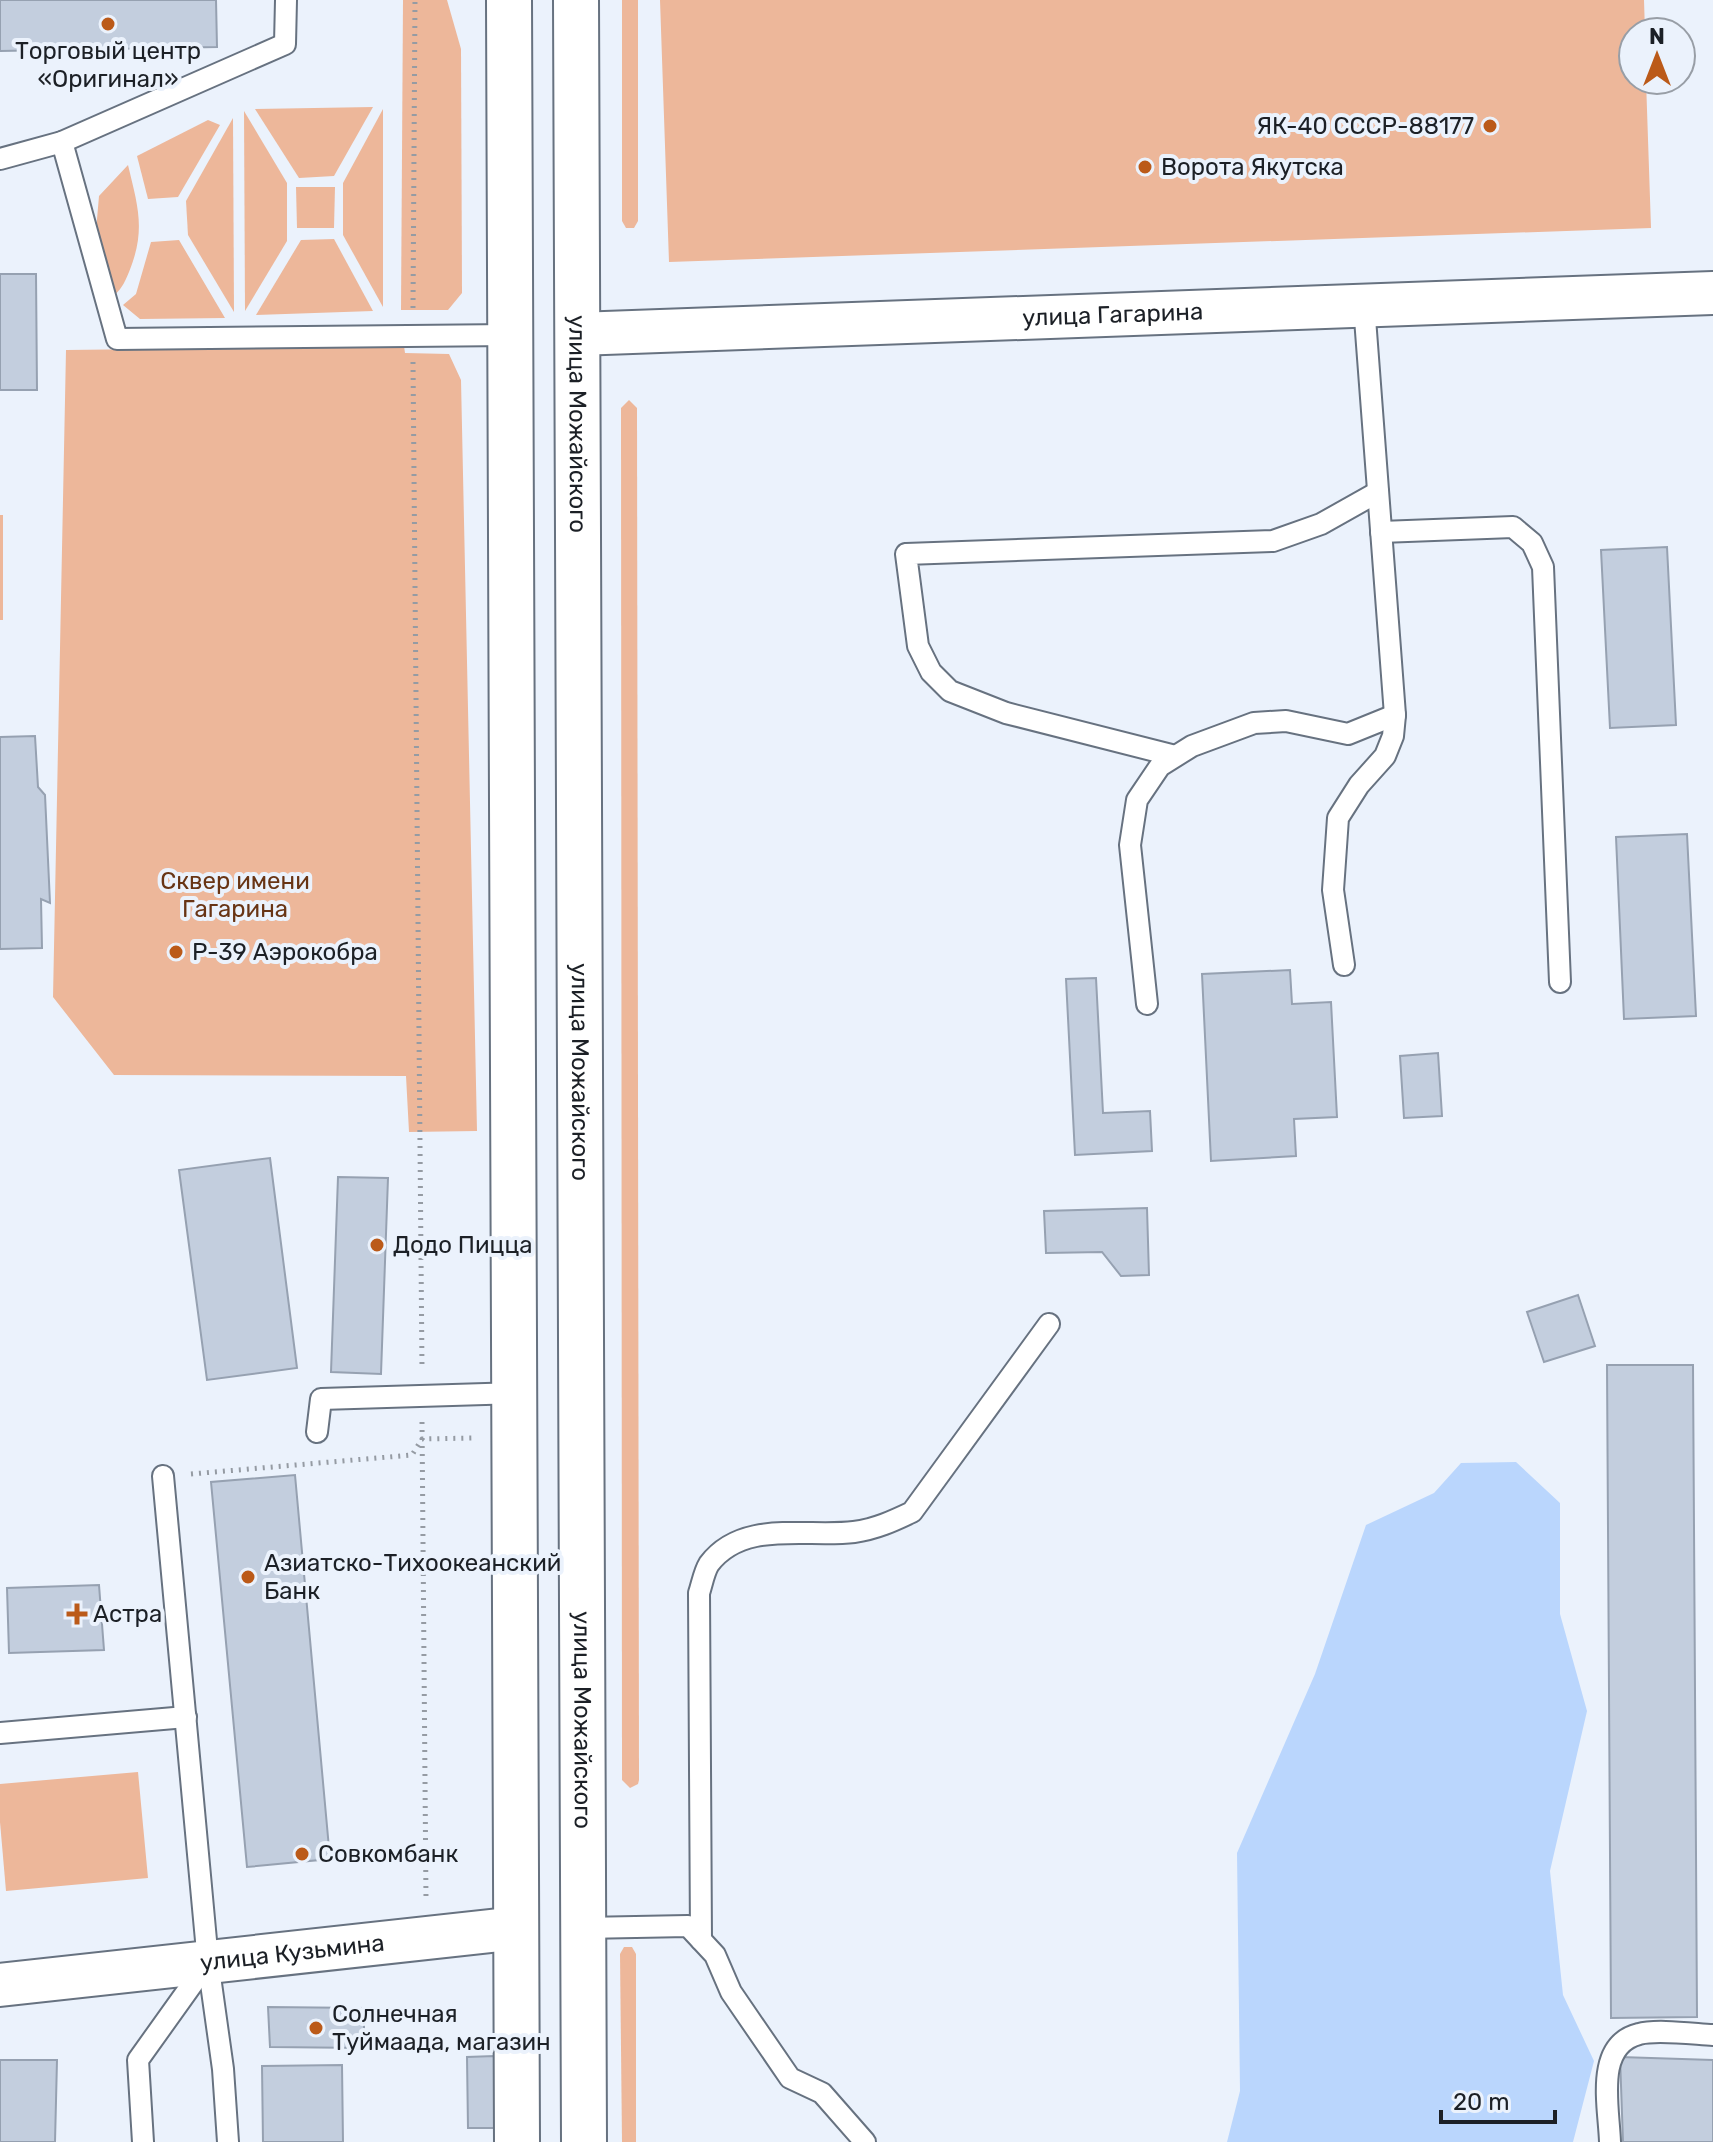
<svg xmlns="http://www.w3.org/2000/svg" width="1713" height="2142" font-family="Rubik,sans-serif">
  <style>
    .green { fill: #edb79a }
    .water { fill: #bad6fd }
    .building { fill: #c3cede; stroke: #96a1b1; stroke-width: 2 }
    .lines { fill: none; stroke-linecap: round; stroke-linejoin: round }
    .lane-casing { stroke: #677280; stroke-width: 24 }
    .street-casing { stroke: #677280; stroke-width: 46 }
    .primary-casing { stroke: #677280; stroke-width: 48 }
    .path { stroke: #959ba3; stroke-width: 5; stroke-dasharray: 2 6; stroke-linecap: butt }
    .lane { stroke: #fff; stroke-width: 20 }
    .street { stroke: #fff; stroke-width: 42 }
    .primary { stroke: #fff; stroke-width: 44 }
    .poi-dot { fill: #bb5a19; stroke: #ebf2fc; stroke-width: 3 }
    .labels { text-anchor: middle; stroke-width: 8; stroke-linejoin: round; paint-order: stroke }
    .poi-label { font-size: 24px; fill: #1c2026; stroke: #ebf2fc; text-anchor: start }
    .street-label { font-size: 24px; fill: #1c2026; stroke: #ebf2fc }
    .park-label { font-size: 24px; fill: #683414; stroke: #ebf2fc }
  </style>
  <rect width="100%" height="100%" fill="#ebf2fc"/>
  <g class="green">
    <polygon points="403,0 447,0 461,49 462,293 448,310 401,310"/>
    <polygon points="622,0 638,0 638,221 634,228 626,228 622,221"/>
    <polygon points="660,0 1644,0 1645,32 1633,32 1633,80 1646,80 1651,228 669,262"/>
    <polygon points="373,107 334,176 299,178 255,109"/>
    <polygon points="383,109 383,307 343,235 343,183"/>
    <polygon points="244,111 287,183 287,241 245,311"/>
    <polygon points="233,118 234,312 188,235 186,201"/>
    <polygon points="208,120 220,125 178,197 148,199 137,156"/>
    <path d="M128,165C138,207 146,230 129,272C124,284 121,290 111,298L92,277L99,196Z"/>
    <polygon points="296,187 335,187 334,228 297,228"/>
    <polygon points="334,239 373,311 256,315 301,240"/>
    <polygon points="179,240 225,318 140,319 123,305 136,294 151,242"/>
    <polygon points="404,346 405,353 449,354 461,380 477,1131 409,1132 406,1076 114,1075 53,997 66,350"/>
    <polygon points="629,400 637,408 639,1780 638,1784 630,1788 622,1780 621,408"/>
    <rect x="0" y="515" width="3" height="105"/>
    <polygon points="138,1772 148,1878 6,1891 0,1822 0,1784"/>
    <polygon points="624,1947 632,1947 636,1954 636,2142 622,2142 620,1954"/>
  </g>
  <polygon class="water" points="1516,1462 1560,1503 1560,1614 1587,1711 1550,1871 1563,1995 1594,2061 1573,2142 1227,2142 1240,2091 1237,1853 1315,1674 1366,1525 1434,1493 1461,1463"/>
  <g class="building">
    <polygon points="0,0 216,0 217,47 0,51"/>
    <polygon points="0,274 36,274 37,390 0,390"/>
    <polygon points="1667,547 1676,725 1610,728 1601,550"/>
    <polygon points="35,736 38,787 45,795 50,903 41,899 42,948 0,949 0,737"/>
    <polygon points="1687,834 1696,1016 1624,1019 1616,837"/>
    <polygon points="1290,970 1292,1004 1331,1002 1337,1117 1294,1119 1296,1156 1211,1161 1202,974"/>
    <polygon points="1096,978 1103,1113 1150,1111 1152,1151 1075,1155 1066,979"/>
    <polygon points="1438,1053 1442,1116 1404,1118 1400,1056"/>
    <polygon points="270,1158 297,1368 207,1380 179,1170"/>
    <polygon points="338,1177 388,1178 381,1374 331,1372"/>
    <polygon points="1147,1208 1149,1275 1121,1276 1102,1252 1046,1253 1044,1211"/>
    <polygon points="1578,1295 1595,1346 1544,1362 1527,1312"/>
    <polygon points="1607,1365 1693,1365 1697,2017 1611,2018"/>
    <polygon points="295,1475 330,1859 247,1867 211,1482"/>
    <polygon points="99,1585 104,1650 9,1653 7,1588"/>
    <polygon points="268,2007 364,2008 364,2048 270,2047"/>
    <polygon points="494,2056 495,2128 468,2128 467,2057"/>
    <polygon points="1620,2057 1713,2060 1713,2142 1623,2142"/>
    <polygon points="0,2060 57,2060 55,2142 0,2142"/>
    <polygon points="342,2065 343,2142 263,2142 262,2066"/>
  </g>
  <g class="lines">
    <g class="lane-casing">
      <g id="lane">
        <polyline points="62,142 117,339 511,335"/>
        <polyline points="0,159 62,142 285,44 286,0"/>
        <polyline points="1381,532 1513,527 1532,543 1543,567 1560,982"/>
        <polyline points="1175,756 1006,713 950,691 931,672 918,646 906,554 1273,541 1321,524 1378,492"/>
        <polyline points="1344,965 1333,890 1338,818 1359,785 1385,756 1393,736 1395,715 1364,305"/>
        <polyline points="1147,1004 1130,845 1137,800 1160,766 1192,746 1254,723 1286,721 1348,734 1395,715"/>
        <polyline points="317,1432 321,1399 515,1393"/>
        <polyline points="163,1476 208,1962 223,2069 228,2142"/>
        <polyline points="0,1733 186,1717"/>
        <polyline points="583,1928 688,1926 715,1955 731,1992 790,2078 822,2093 865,2142"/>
        <path d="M701,1940L699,1593C702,1584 704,1572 709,1564C743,1519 807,1538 854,1532C876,1529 893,1521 912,1512L1049,1324"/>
        <polyline points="143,2142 138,2060 208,1962"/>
        <path d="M1610,2142C1609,2107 1594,2045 1639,2034C1656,2029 1694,2034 1713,2035"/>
      </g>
    </g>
    <g class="street-casing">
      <g id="street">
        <path id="s1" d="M577,334L1713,293"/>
        <path id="s2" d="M0,1985L517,1928"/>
      </g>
    </g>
    <g class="primary-casing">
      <g id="primary">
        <polyline points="509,0 517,2142"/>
        <path id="s3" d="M576,0L584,2142"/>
      </g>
    </g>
    <g class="path">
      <polyline points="413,308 415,0"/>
      <polyline points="413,362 422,1368"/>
      <polyline points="422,1422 426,1900"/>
      <polyline points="191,1474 412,1455 422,1439 475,1438"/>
    </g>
    <use href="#lane" class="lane"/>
    <use href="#street" class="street"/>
    <use href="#primary" class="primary"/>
  </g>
  <g class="poi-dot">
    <circle cx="108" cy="24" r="8"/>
    <circle cx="1490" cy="126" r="8"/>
    <circle cx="1145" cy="167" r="8"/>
    <circle cx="176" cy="952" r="8"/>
    <circle cx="377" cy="1245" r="8"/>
    <circle cx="248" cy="1577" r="8"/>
    <path d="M73 1602h8v8h8v8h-8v8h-8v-8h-8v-8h8z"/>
    <circle cx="302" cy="1854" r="8"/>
    <circle cx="316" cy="2028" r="8"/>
  </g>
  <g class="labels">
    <g class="poi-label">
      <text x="108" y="59" text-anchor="middle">Торговый центр<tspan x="108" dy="28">«Оригинал»</tspan></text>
      <text x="1474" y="134" text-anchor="end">ЯК-40 СССР-88177</text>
      <text x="1161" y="175">Ворота Якутска</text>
      <text x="192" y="960">P-39 Аэрокобра</text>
      <text x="393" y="1253">Додо Пицца</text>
      <text x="264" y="1571">Азиатско-Тихоокеанский<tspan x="264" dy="28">Банк</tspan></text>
      <text x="93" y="1622">Астра</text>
      <text x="318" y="1862">Совкомбанк</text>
      <text x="332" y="2022">Солнечная<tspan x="332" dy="28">Туймаада, магазин</tspan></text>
    </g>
    <g class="street-label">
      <text dy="8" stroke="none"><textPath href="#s1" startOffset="536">улица Гагарина</textPath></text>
      <text dy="8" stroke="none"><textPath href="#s3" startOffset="424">улица Можайского</textPath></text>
      <text dy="8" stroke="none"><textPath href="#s3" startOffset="1072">улица Можайского</textPath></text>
      <text dy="8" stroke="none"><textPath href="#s3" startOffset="1720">улица Можайского</textPath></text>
      <text dy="8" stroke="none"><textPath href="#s2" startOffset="294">улица Кузьмина</textPath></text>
    </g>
    <g class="park-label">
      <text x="235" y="889">Сквер имени<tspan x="235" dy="28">Гагарина</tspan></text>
    </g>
  </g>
  <g transform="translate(1657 56)"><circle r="38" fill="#ebf2fc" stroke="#989ea6" stroke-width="2"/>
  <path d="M0-6L14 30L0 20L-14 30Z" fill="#bb5a19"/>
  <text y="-12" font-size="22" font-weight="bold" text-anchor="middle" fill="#1c2026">N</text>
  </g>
  <path d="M1441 2110v12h114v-12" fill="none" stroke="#1c2026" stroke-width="4"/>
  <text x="1453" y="2110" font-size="24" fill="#1c2026" stroke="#ebf2fc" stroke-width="6" paint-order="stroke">20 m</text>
</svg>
